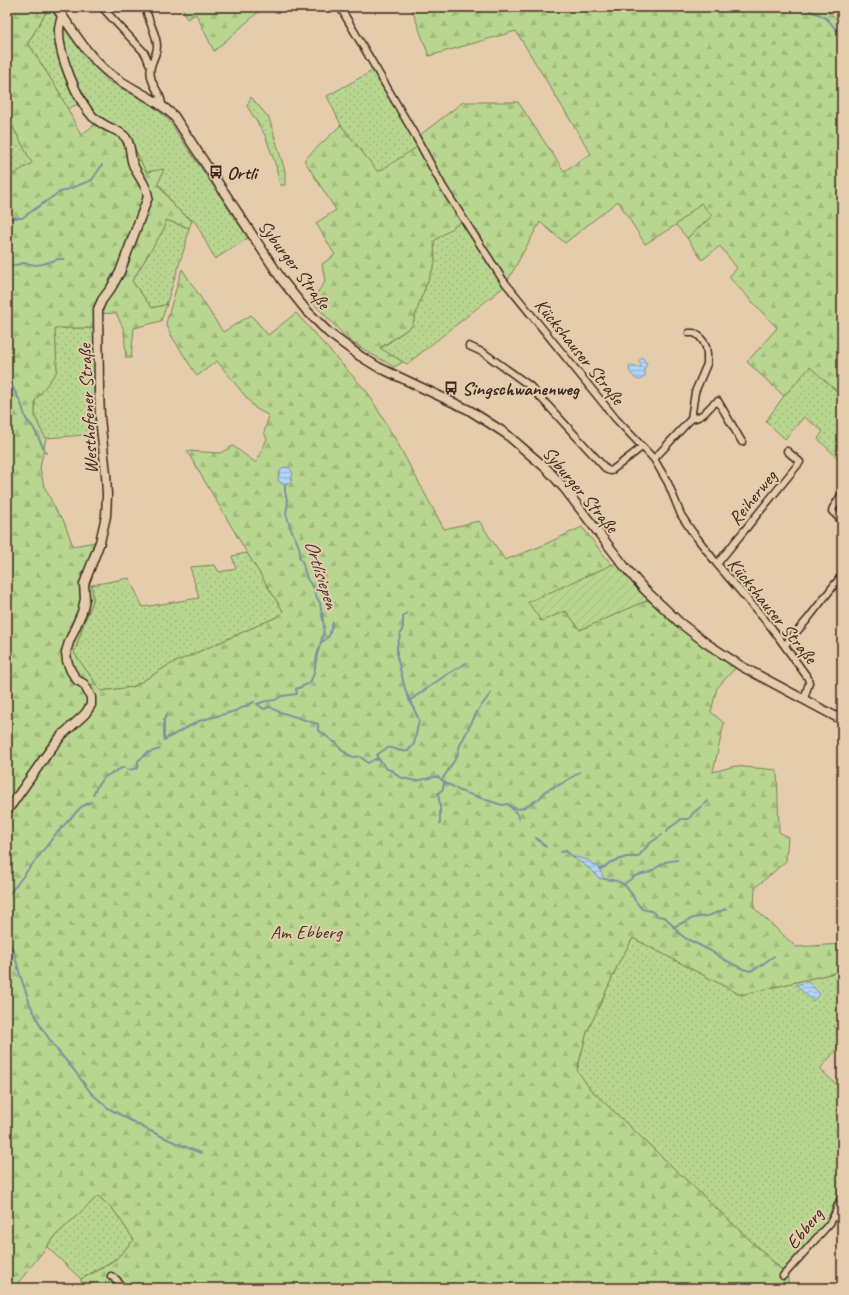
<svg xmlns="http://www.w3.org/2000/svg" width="849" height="1295" font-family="Caveat,sans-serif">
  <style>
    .grass { fill: url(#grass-dots); stroke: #7a8056 }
    .forest { fill: url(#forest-firs); stroke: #7a8056 }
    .garden { fill: url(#garden-furrows); stroke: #7a8056 }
    .pitch { fill: #b8d68f; stroke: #7a8056 }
    .water { fill: url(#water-rules); stroke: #8090a0 }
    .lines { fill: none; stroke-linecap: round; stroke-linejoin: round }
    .stream { stroke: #8090a0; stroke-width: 2 }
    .minor-casing { stroke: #3b2a1e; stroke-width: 9 }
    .tertiary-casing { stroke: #3b2a1e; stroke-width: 11 }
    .minor { stroke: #e5ccad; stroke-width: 6 }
    .tertiary { stroke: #e5ccad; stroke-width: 8 }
    .labels { text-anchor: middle; stroke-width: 4; stroke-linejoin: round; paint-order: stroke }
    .poi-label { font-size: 19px; font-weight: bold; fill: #3b2a1e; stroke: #e5ccad; text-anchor: start }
    .street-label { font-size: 19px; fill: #3b2a1e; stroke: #e5ccad }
    .park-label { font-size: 19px; fill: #483b29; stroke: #e5ccad }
    .water-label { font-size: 20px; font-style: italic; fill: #463b34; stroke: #e5ccad }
  </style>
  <defs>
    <pattern id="grass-dots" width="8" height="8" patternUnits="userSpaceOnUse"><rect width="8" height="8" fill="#b8d68f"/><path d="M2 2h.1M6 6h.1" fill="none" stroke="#9fb87b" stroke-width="1.8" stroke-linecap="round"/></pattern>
    <pattern id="forest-firs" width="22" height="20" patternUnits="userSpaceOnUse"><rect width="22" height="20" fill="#b8d68f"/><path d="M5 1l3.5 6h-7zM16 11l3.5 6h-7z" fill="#9fb87b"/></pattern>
    <pattern id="garden-furrows" width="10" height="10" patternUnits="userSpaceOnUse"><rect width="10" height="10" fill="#b8d68f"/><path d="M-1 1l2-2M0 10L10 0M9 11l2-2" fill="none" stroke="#9fb87b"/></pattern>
    <pattern id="water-rules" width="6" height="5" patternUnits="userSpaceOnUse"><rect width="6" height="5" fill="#aed4f7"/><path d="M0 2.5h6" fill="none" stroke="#97b6d3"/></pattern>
  </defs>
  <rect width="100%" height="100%" fill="#e5ccad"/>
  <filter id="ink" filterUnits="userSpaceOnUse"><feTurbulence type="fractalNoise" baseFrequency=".025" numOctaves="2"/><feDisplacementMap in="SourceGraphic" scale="8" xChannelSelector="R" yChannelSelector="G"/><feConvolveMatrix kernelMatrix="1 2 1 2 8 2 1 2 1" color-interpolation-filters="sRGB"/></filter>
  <g filter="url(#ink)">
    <g class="grass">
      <polygon points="49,7 77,46 108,81 150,104 168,119 248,238 215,259 196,223 175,207 162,188 146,172 132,143 102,119 85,101 67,109 59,92 28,43"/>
      <polygon points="374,70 419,146 378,173 341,125 327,96"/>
      <polygon points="251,97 269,118 285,171 285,185 280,185 276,166 265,135 247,106"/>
      <polygon points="7,116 33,164 7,178"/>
      <polygon points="166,220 189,228 186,243 166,305 152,308 132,281 165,227"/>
      <polygon points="461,221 487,262 505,286 407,364 380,349 412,326 421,298 435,263 434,241"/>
      <polygon points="55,328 97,328 98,434 46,438 40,428 35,416 35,400 57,371"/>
      <polygon points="810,366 842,396 842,462 818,439 823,431 804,417 785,439 766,421 784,396"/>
      <polygon points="247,553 283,611 279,616 169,665 133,687 101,691 74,653 84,623 93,601 92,585 129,578 143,607 199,598 190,567 215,565 219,572 236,569 232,556"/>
      <polygon points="633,938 741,995 842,971 842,1018 834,1026 842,1034 842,1043 820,1069 842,1090 842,1175 838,1193 825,1225 784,1272 590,1089 577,1071 587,1032 604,996 619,962"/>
      <polygon points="98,1196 113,1209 134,1240 117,1258 81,1279 47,1247 56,1235"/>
    </g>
    <g class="forest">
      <polygon points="7,7 49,7 28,43 59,92 81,135 102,119 132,143 146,172 164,169 158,184 175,207 192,221 189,228 166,220 165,227 132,281 152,308 167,304 161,321 134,328 131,358 126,358 124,330 116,313 96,314 97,328 55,328 57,371 35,401 35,416 40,428 46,438 40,468 44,486 58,514 63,519 73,546 95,542 85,584 92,585 93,601 84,623 74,653 101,691 133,687 169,665 279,616 283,611 247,553 187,451 220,453 233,446 256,463 267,439 264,432 269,416 255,408 217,361 197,376 171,335 166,323 182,269 223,332 251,315 268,335 296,313 368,393 398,444 444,529 479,521 505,560 539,547 582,527 612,565 529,602 541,621 566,611 580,630 648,600 678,626 736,667 717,688 711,712 724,723 713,772 735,766 777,770 779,832 788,837 786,861 755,888 754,908 796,947 842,944 842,971 741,995 633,938 619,962 604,996 587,1032 577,1070 590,1089 788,1276 788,1288 82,1288 81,1279 101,1269 117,1258 134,1240 113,1209 98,1196 56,1235 14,1288 7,1288 7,178 32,163 7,116"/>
      <polygon points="182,7 264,7 214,51 196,14 187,19"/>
      <polygon points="411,7 824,7 842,24 842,396 810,367 784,396 747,362 777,328 729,277 737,268 720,246 702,260 687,238 712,216 701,203 676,225 645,244 618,201 565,243 540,222 508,280 466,218 434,241 435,263 421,298 412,326 380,348 403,362 394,367 351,342 311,301 325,282 322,264 335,255 316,223 336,210 304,160 341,125 378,172 422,144 420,135 463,102 518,102 564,171 591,154 516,31 429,56"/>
    </g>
    <polygon class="garden" points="616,563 648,600 580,630 566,611 541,621 528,602"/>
    <polygon class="pitch" points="701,203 712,216 687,238 676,225"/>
    <g class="water">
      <path d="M642,357L647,364L644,370L646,375L640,380C635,380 632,374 629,371L630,368L629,366L631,365L634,367L636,366L640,368L641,364L638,362Z"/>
      <path d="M284,467L290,468L293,474L291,481C287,485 282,485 278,481C279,475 279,470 284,467Z"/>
      <path d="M575,857L588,860L593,865L598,866C599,868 604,878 604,879H600L590,869L574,858Z"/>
      <polygon points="808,982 820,994 813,1001 796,985"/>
    </g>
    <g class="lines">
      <g class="stream">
        <path d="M811,7L810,11C816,13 824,16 828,20C835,27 833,29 842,34"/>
        <polyline points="7,220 13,218 22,218 58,193 92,180 102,165"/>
        <polyline points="7,267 24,263 36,265 43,264 58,259 65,259"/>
        <polyline points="7,377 21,403 26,419 33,427 46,453"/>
        <polyline points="322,642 329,636 333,622"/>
        <polyline points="409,701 446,675 466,663"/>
        <path d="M257,704L264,709L270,707L277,711L318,724V730L334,742H336C339,748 348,756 354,757C359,757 355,755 360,757C363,758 365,761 368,763L375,759L377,760V757L382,763L385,768L393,771L398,776L402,778L416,781L434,777H438L447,784L452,786L460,791L502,805L508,804L518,815L519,818"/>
        <polyline points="257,704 266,701 275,700 282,696 297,694 296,689 310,683 314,673 317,655 323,635 324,626 320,603 315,594 314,588 307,579 302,561 299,557 300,551 298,544 290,527 286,513 288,503 285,492 285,484"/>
        <polyline points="167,714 164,720 164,740 199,721 235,711 254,702"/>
        <path d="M377,757V755C395,740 391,753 408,751L414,744L419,720L406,692L397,657V646L403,626V617L407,613"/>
        <polyline points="442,780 457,756 460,745 478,710 491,693"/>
        <path d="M93,795C102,775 106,776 124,767L129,770L138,768V761L147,753L160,749"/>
        <polyline points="511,807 519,809 523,808 540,798 545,791 561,784 580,772"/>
        <polyline points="440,824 440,805 438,793 443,789 444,782"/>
        <polyline points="667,832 668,829 678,822 681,819 689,819 693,813 708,801"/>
        <polyline points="536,838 546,847"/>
        <polyline points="561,852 566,851 574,858"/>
        <polyline points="600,869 605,867 609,863 626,857 638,857 650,843 662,835"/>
        <path d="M604,879C633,881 626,893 642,909L651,911L658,916L664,917L668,920L679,933L685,938L711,951L723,959L743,969L750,971L757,968L774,956"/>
        <polyline points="624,884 635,876 650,872 665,862 677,860"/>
        <polyline points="7,897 55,835 81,807 91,802"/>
        <polyline points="673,927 693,918 708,916 726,909"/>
        <polyline points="7,943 13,949 20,975 30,1004 41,1027 57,1050 74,1070 91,1093 108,1108 146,1129 176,1143 201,1153"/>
      </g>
      <g class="minor-casing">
        <g id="minor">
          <path d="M102,7C115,22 129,36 143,51C147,55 147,60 150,65"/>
          <path d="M146,7C147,21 157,33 157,46C157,58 148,63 151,77C153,88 162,94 162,105"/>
          <polyline points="340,7 416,137 443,187 503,280 616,419 654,459 668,483 681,515 691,530 717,564 771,627 808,678 809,683 804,699"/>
          <polyline points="469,346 484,353 530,386 607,470 611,471 642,447"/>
          <path d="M691,419C708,416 706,407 718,401L742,442"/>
          <polyline points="654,459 691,419 695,392 707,364 707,354 706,347 703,341 699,336 694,333 689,333"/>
          <polyline points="842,494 833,508 832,511 842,521"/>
          <polyline points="717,564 800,462 787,451"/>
          <polyline points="785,645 807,620 842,575"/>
          <polyline points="111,1276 117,1280 122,1288"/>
          <polyline points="783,1276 830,1223 834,1216 842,1196"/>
        </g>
      </g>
      <g class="tertiary-casing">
        <g id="tertiary">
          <path d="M56,7C73,30 87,56 110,74C130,89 156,98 174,116L282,280L306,310L329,333L360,356L378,367L469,410L505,433L547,469L564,488L625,567L644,589L679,622L706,643L741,666L842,720"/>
          <path d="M7,811L50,750L62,735L85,714L91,705V697L84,684L77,680L71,671L67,661L66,652L69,642L82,612L85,599L84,584L100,542L106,516L107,495L106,474L100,418L99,390L98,309L102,300L111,288L120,272L148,197C147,183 135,174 132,161C130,153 131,145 126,138C120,130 110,129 103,124C99,122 96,119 93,117C77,100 58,54 59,30C59,26 61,20 62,16"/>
        </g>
      </g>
      <use href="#minor" class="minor"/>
      <use href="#tertiary" class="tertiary"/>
    </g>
  </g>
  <defs>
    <g id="bus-bare" transform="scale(1.08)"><path d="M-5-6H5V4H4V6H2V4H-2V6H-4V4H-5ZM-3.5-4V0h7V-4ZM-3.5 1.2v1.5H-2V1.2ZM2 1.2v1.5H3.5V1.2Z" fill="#3b2a1e" stroke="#e5ccad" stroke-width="2.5" paint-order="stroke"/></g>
  </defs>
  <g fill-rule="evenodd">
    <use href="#bus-bare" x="216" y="172"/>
    <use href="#bus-bare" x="451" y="388"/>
  </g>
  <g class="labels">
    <g class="poi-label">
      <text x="227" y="179">Ortli</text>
      <text x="462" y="395">Singschwanenweg</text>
    </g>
    <g class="street-label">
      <text transform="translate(295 264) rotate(53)" y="7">Syburger Straße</text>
      <text transform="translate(580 351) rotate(51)" y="7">Kückshauser Straße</text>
      <text transform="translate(87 409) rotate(-93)" y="7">Westhofener Straße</text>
      <text transform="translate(581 489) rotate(50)" y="7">Syburger Straße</text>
      <text transform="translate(752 497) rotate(-51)" y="7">Reiherweg</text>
      <text transform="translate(773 610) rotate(51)" y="7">Kückshauser Straße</text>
      <text transform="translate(804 1228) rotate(-51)" y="7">Ebberg</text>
    </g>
    <g class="park-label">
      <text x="306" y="938">Am Ebberg</text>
    </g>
    <g class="water-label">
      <text transform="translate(322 574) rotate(72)" y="7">Ortlisiepen</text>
    </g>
  </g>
  <rect width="849" height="1295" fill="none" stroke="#e5ccad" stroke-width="24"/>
  <rect x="12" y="12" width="825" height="1271" fill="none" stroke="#3b2a1e" stroke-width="1.5" filter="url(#ink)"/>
</svg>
